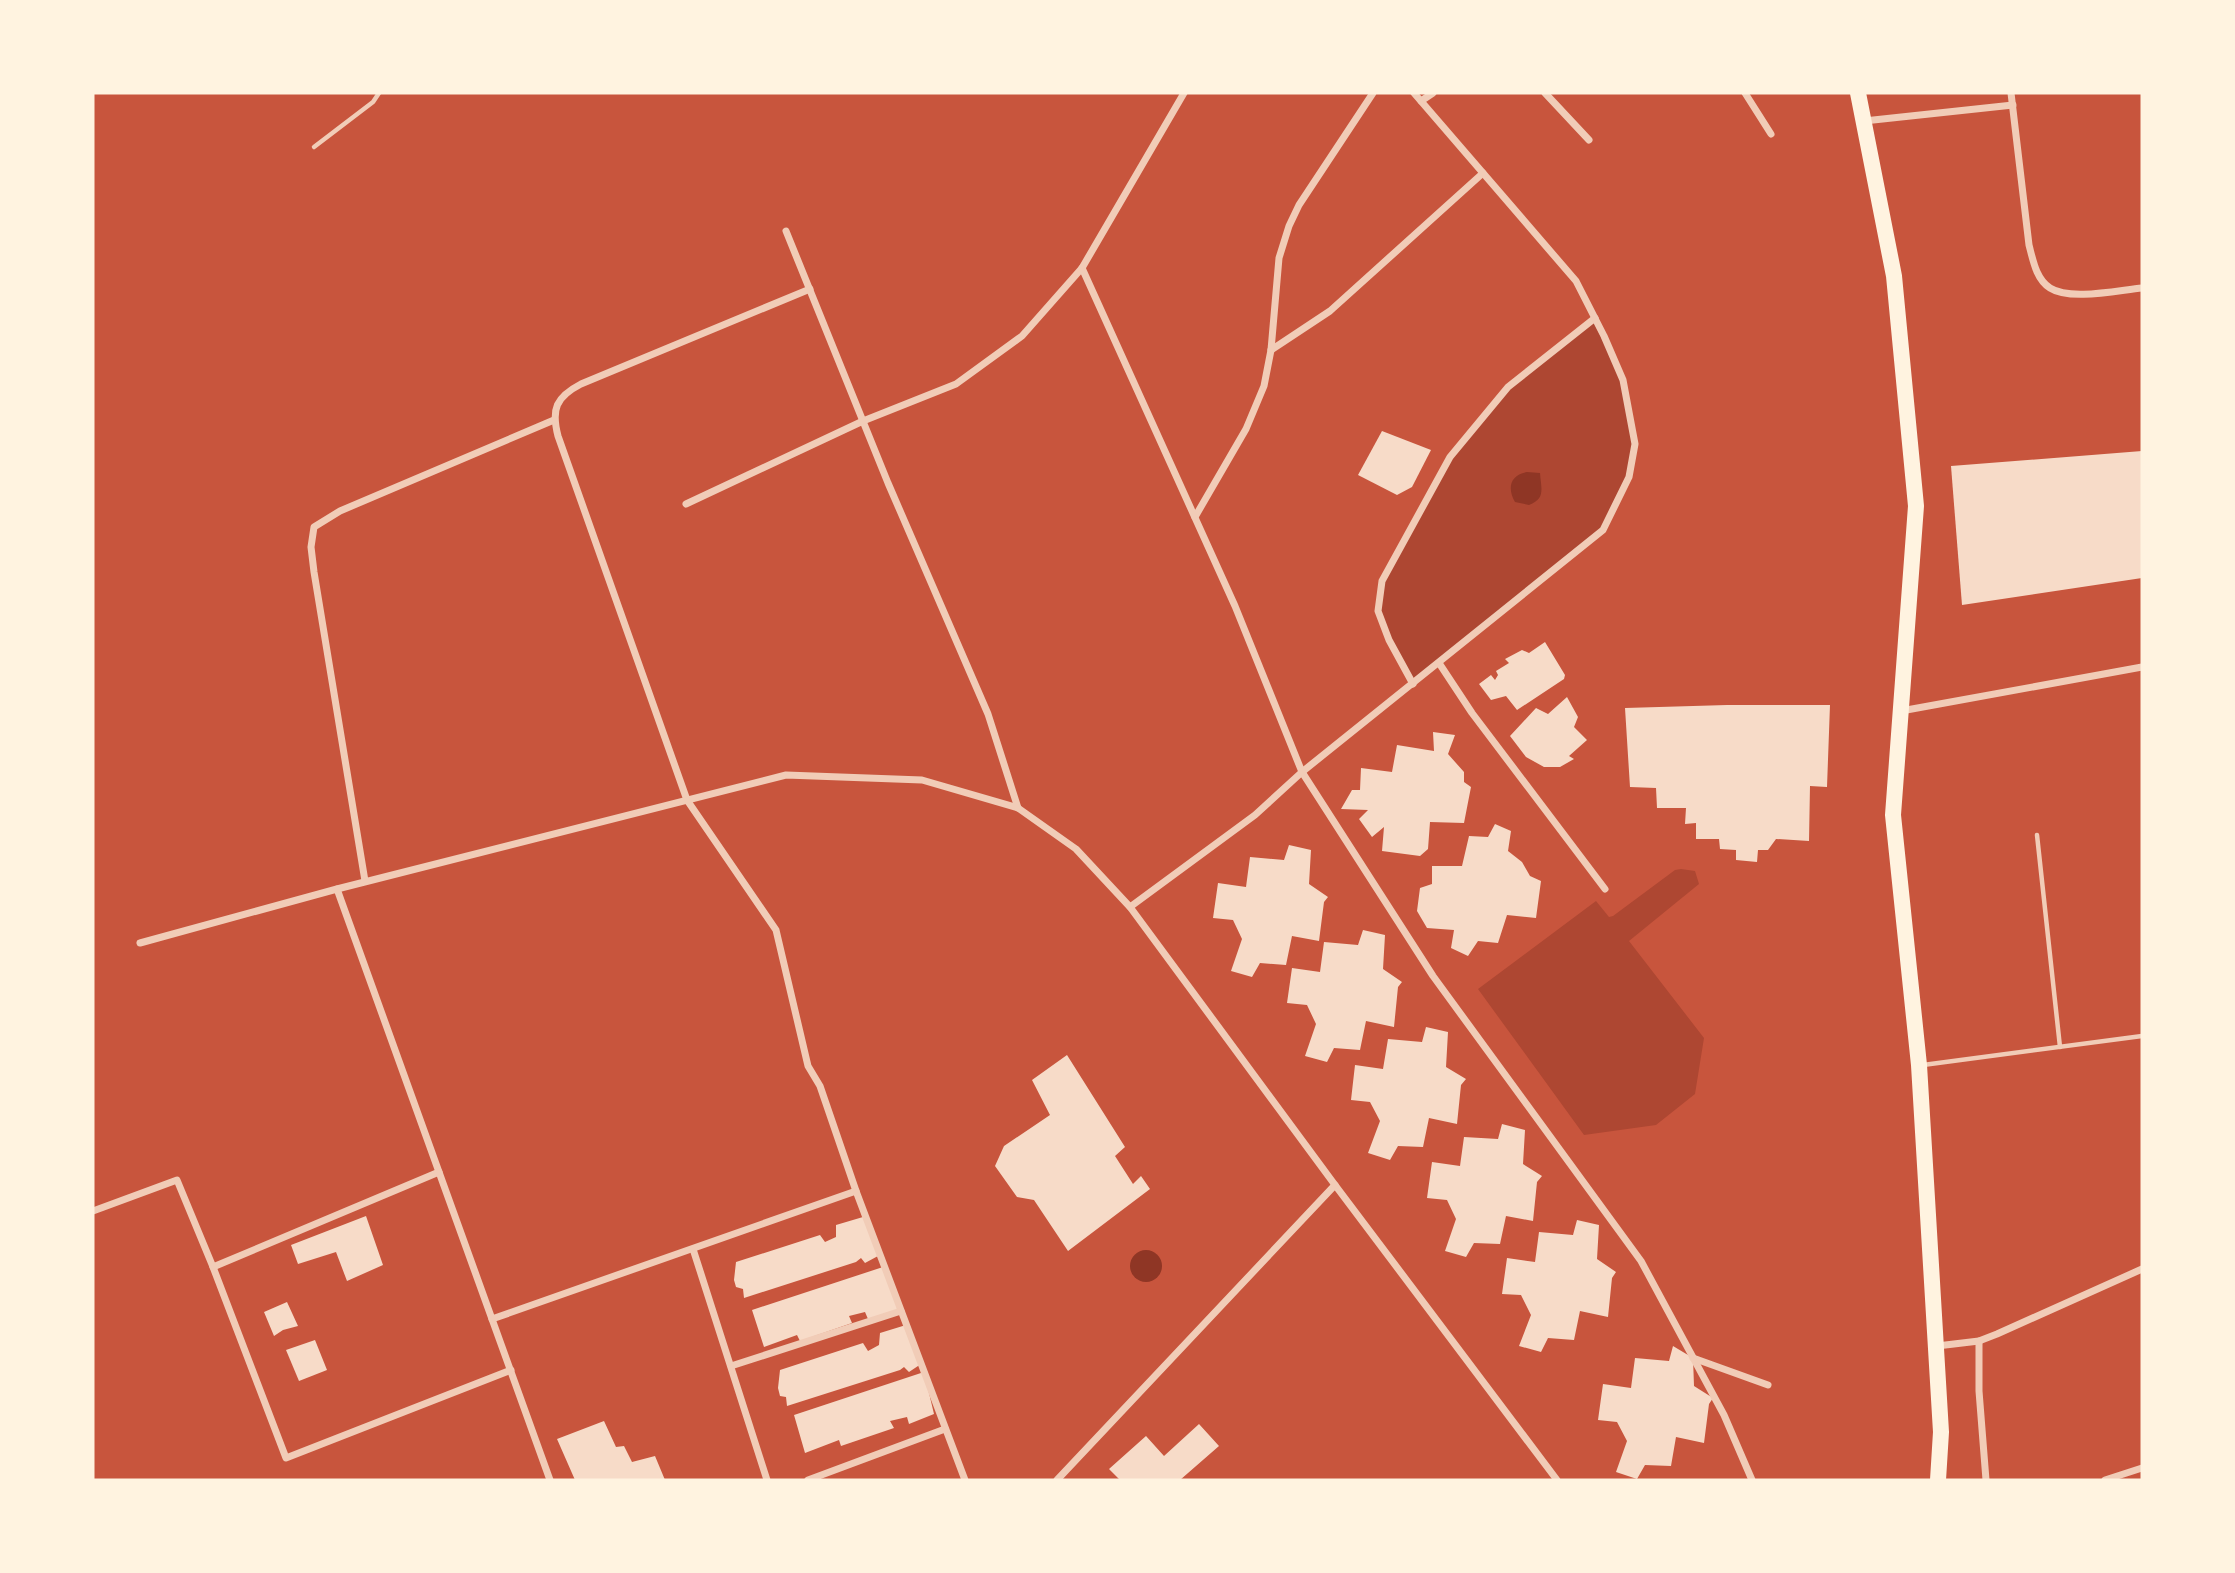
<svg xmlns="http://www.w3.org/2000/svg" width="2235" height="1573" font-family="Cabin,sans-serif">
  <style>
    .green { fill: #ae4732 }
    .water { fill: #8f3625 }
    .building { fill: #f7dbc8 }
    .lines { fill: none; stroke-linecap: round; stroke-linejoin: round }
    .service { stroke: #f1ccb7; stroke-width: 4.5 }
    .minor { stroke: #f1ccb7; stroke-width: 7 }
    .primary { stroke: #fff3e0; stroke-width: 16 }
  </style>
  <rect width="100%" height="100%" fill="#c8553d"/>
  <g class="green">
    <polygon points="1593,322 1623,380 1635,444 1629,477 1603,530 1413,684 1378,611 1382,581 1450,457 1508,387"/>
    <polygon points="1681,869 1695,871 1699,884 1629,941 1704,1038 1695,1094 1656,1125 1584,1135 1478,989 1596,901 1609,917 1613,916 1675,870"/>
  </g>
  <g class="water">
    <path d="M1527,472L1540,473C1541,488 1546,499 1529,505L1515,502C1507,488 1510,475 1527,472Z"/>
    <circle cx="1146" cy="1266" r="16"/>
  </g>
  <g class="building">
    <polygon points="1382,431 1431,450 1412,487 1397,495 1358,475"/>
    <polygon points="2142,451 2142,578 1962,605 1951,466"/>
    <polygon points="1545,642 1565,675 1564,679 1517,710 1506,696 1491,700 1479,684 1491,675 1495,680 1498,675 1496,671 1509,663 1505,659 1522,650 1529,653"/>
    <polygon points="1567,697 1578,717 1574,727 1587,740 1569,756 1574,759 1560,767 1544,767 1526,757 1510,736 1536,708 1548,714"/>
    <polygon points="1727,705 1830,705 1827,787 1810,786 1809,841 1776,839 1768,850 1758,850 1757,862 1736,860 1736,850 1720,849 1719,839 1696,839 1696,823 1685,824 1686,808 1657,808 1656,788 1630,787 1625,708"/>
    <polygon points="1433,732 1455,735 1448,754 1464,772 1464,782 1471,787 1464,823 1430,822 1428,849 1420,856 1382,851 1384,827 1372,837 1359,819 1368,810 1341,809 1352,790 1360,790 1361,768 1392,772 1397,745 1434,751"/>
    <polygon points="1495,824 1511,831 1508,851 1522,862 1530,876 1541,881 1536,918 1507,915 1498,943 1478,941 1468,956 1451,948 1454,930 1427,928 1417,911 1420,888 1432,884 1432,866 1462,866 1469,836 1488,837"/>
    <polygon points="1289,845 1311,850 1309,884 1328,897 1324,902 1319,941 1292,936 1286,965 1260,963 1252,977 1231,971 1242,939 1233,920 1213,918 1218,883 1246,887 1250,857 1284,860"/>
    <polygon points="1363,930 1385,935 1383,969 1402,982 1398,987 1394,1027 1366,1021 1360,1050 1334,1048 1327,1062 1305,1056 1316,1024 1307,1005 1287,1003 1292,968 1320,972 1324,942 1358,945"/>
    <polygon points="1426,1027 1448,1032 1446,1067 1466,1079 1461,1085 1457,1124 1429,1118 1423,1147 1398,1146 1390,1160 1368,1153 1380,1121 1370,1102 1351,1100 1355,1065 1383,1069 1388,1039 1422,1042"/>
    <polygon points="1067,1055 1125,1147 1115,1156 1133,1184 1141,1176 1150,1189 1068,1251 1034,1200 1017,1197 995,1166 1004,1146 1050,1115 1032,1080"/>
    <polygon points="1502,1124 1525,1130 1523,1164 1542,1176 1537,1182 1533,1221 1506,1216 1500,1244 1474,1243 1466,1257 1445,1251 1456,1219 1447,1200 1427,1198 1432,1162 1460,1166 1464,1137 1498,1139"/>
    <polygon points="366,1216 383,1265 347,1281 336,1252 298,1264 291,1245"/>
    <polygon points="863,1217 878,1256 865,1263 861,1258 856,1262 744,1298 743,1289 736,1287 734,1280 736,1262 820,1235 825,1242 836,1237 836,1225"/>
    <polygon points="1577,1220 1599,1225 1597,1259 1616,1272 1612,1278 1608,1317 1580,1311 1574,1340 1548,1338 1541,1352 1519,1346 1531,1315 1521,1295 1502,1294 1507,1258 1535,1262 1539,1232 1573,1235"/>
    <polygon points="883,1267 900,1309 868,1319 865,1312 849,1316 852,1323 800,1341 797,1335 764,1347 752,1310"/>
    <polygon points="287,1302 298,1326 283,1330 274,1336 264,1312"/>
    <polygon points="906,1325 921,1364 909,1372 904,1367 900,1370 787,1406 786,1397 780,1396 778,1388 780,1370 863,1343 868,1351 879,1345 880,1333"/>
    <polygon points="315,1340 327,1370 299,1381 286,1350"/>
    <polygon points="1673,1346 1693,1358 1694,1386 1713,1398 1709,1404 1704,1443 1676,1437 1671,1466 1645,1465 1637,1479 1616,1472 1627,1441 1617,1422 1598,1420 1603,1384 1631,1388 1635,1358 1669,1361"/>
    <polygon points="924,1372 934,1414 909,1424 907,1417 890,1421 894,1428 841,1446 839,1440 805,1453 794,1415"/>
    <polygon points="604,1421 616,1447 624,1446 632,1462 655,1456 665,1480 575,1480 557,1439"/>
    <polygon points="1199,1424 1219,1446 1180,1480 1120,1480 1109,1469 1146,1436 1164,1456"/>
  </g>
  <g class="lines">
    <g class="service">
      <polyline points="314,147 373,102 379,93"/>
      <polyline points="2037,835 2060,1047"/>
      <polyline points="1923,1065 2142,1036"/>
    </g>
    <g class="minor">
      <polyline points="1545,93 1589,140"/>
      <polyline points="1745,93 1771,134"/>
      <path d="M2011,93L2029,245C2033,260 2036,279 2050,288C2070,301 2119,290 2142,288"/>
      <polyline points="1421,101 1433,93"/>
      <polyline points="1864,121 2013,105"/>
      <polyline points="786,231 888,483 988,714 1018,808"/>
      <polyline points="1082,268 1235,606 1302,772 1433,976 1641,1261 1724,1415 1752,1480"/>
      <path d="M810,289L581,384C556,397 551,409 558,436L687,800L776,930L808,1066L820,1086L856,1191"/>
      <polyline points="1271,350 1330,311 1483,173"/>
      <polyline points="686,504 863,421 956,384 1022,336 1082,268 1184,93"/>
      <polyline points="1195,517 1246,429 1264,386 1271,350 1279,258 1289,226 1299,205 1373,93"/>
      <polyline points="1439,663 1472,713 1605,889"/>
      <polyline points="1413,684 1389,640 1378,611 1382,581 1450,457 1508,387 1595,318"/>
      <polyline points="1901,711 2142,667"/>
      <polyline points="365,881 314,572 311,547 314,527 340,511 554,420"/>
      <polyline points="337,889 550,1480"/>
      <polyline points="1130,907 1255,815 1302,772 1603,530 1629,477 1635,444 1623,380 1604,336 1576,281 1414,93"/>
      <polyline points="140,943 337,889 786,775 922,780 1018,808 1076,849 1130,907 1335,1185 1557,1480"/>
      <polyline points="93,1211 177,1180 213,1267 286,1458 511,1370"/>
      <polyline points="693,1249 767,1480"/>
      <polyline points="213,1267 439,1172"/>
      <polyline points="492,1319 856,1191 965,1480"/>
      <polyline points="1979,1341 1979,1391 1986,1480"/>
      <polyline points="1937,1346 1979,1341 1997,1334 2142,1269"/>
      <polyline points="1693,1358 1768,1385"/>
      <polyline points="731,1366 901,1311"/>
      <polyline points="808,1480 945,1429"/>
      <polyline points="1057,1480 1335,1185"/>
      <polyline points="2105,1480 2142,1468"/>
    </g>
    <polyline class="primary" points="1858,93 1894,276 1916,506 1893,815 1919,1065 1941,1432 1938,1480"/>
  </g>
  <rect width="2235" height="1573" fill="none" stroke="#fff3e0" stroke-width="189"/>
</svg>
